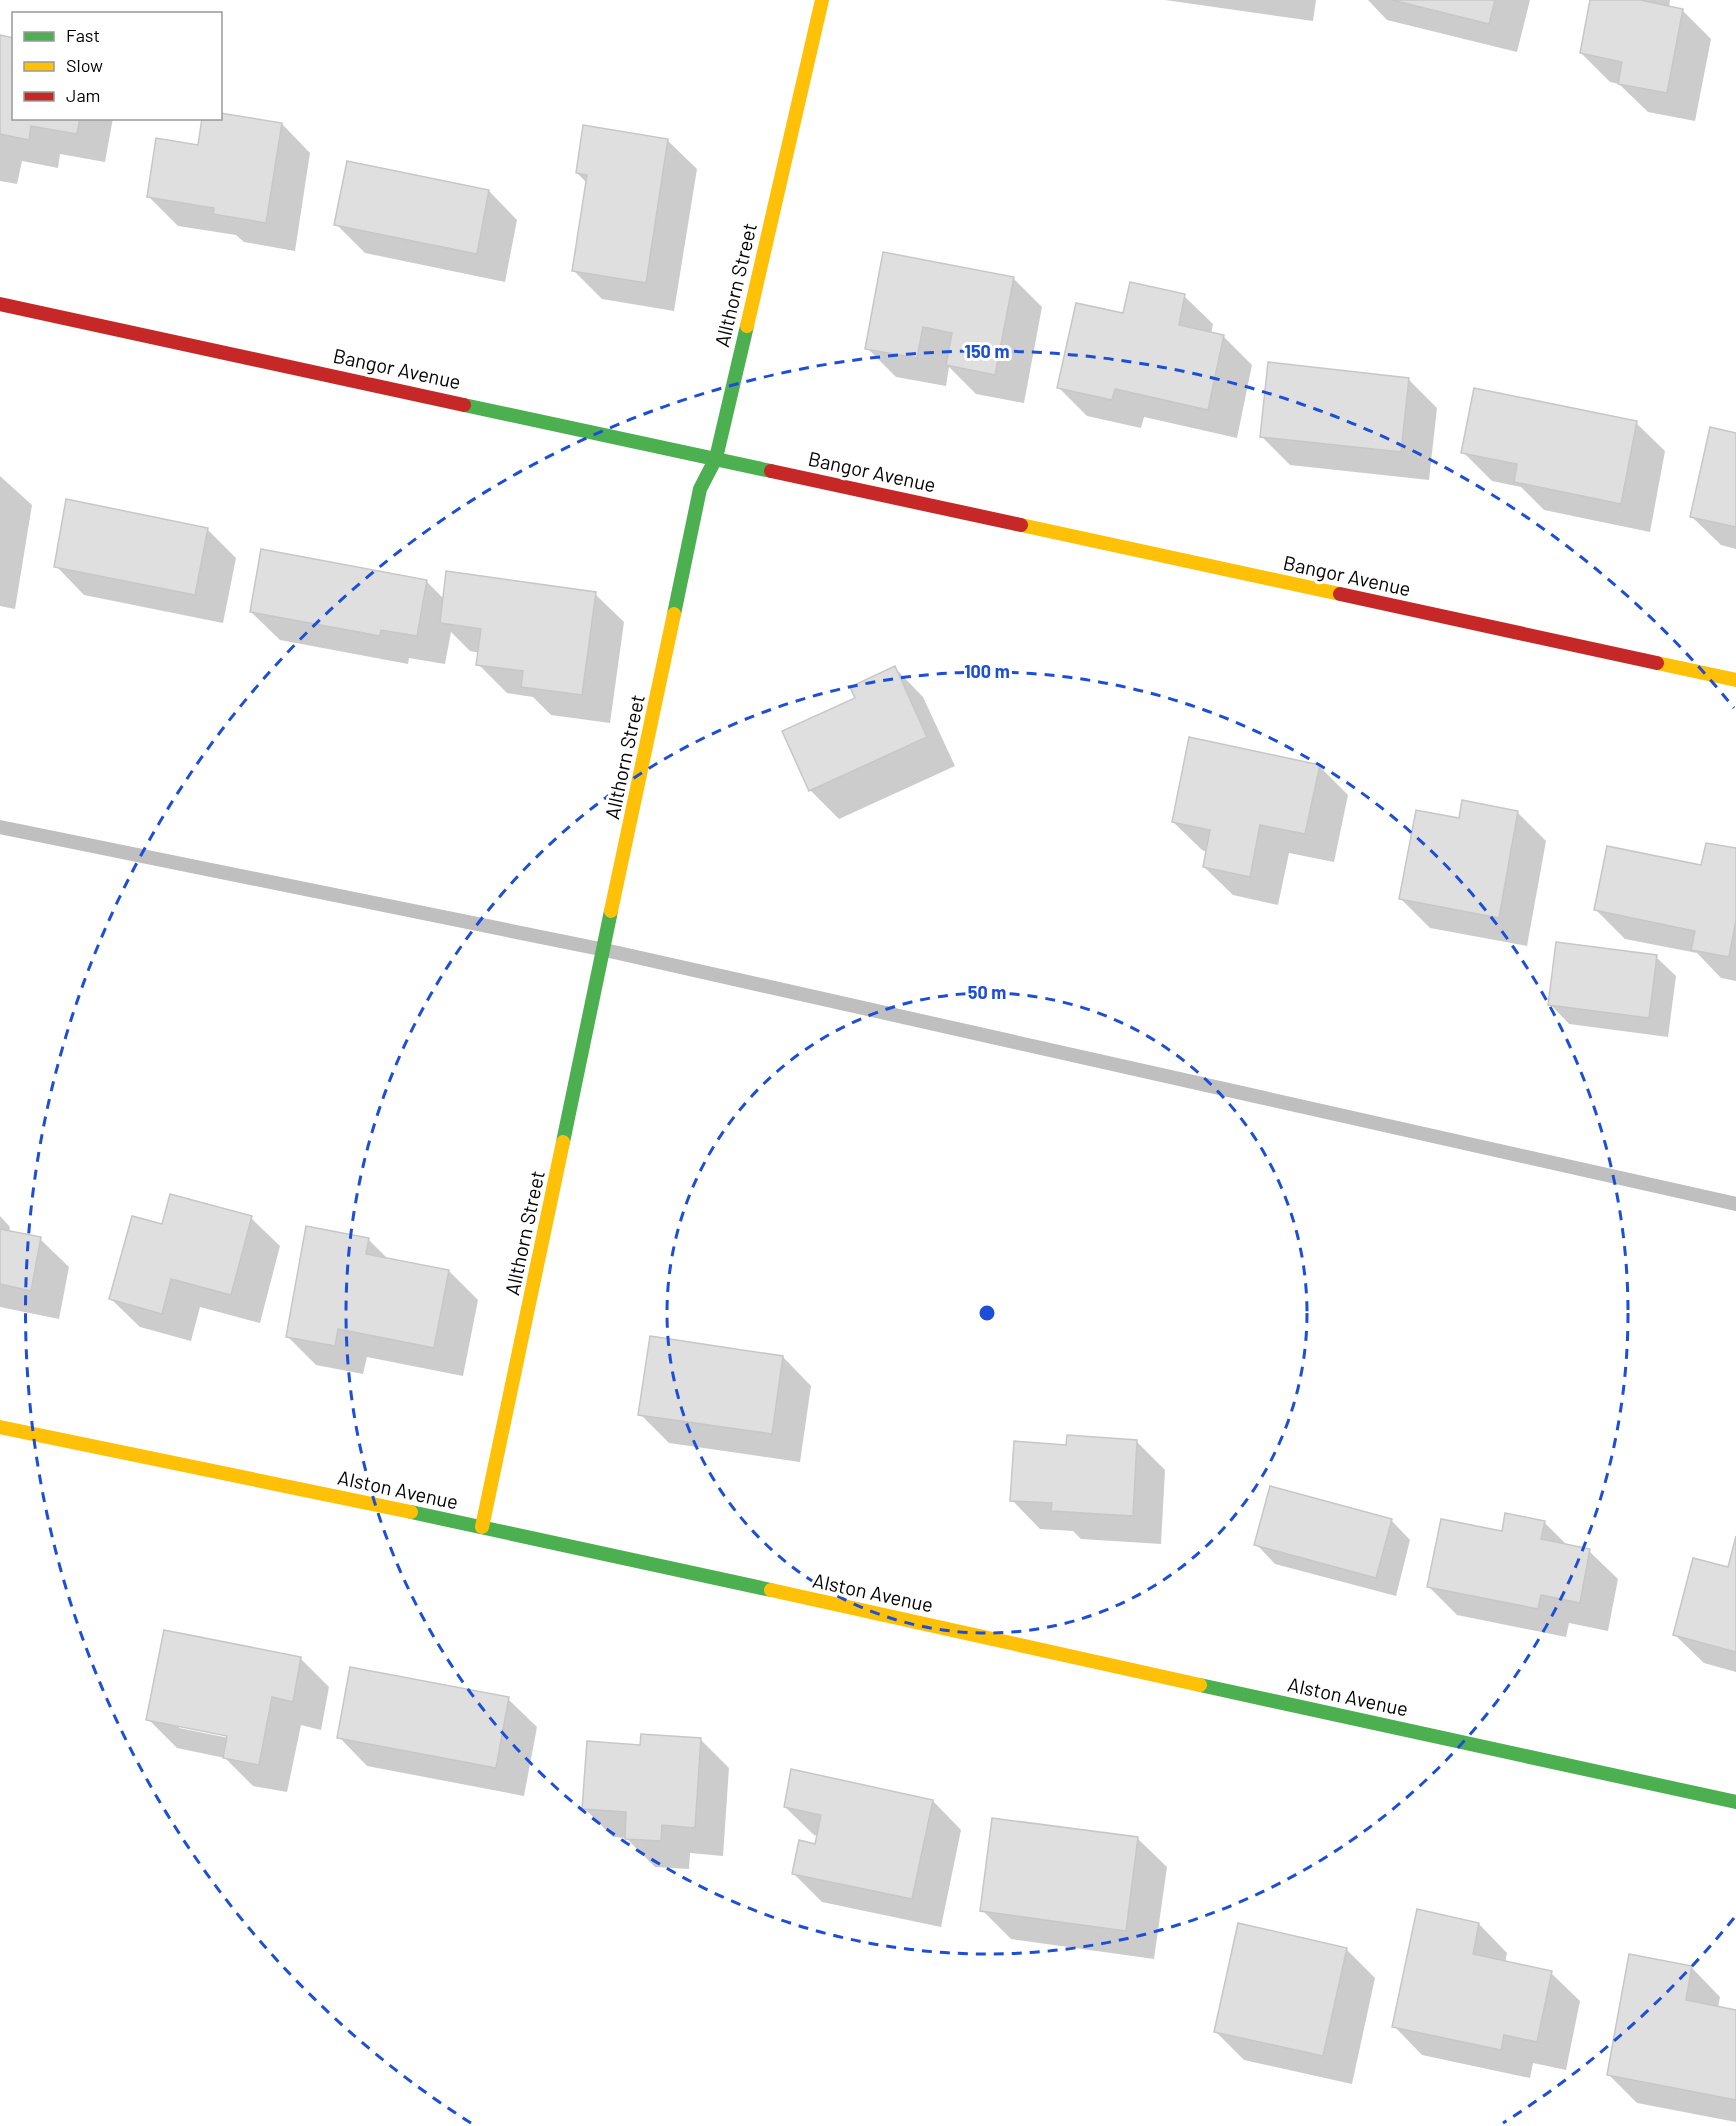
<svg xmlns="http://www.w3.org/2000/svg" width="1736" height="2126" font-family="Barlow,sans-serif">
  <style>
    .shadow { fill: #0003; fill-rule: evenodd }
    .lines { fill: none; stroke-linecap: round; stroke-linejoin: round }
    .stream { stroke: #bfbfbf; stroke-width: 14 }
    .building { fill: #dfdfdf; stroke: #c7c7c7; stroke-width: 1.5 }
    .fast { stroke: #4caf50; stroke-width: 14 }
    .slow { stroke: #ffc107; stroke-width: 14 }
    .jam { stroke: #c62828; stroke-width: 14 }
    .ring { fill: none; stroke: #1d4ed8; stroke-width: 3; stroke-dasharray: 10 8 }
    .labels { text-anchor: middle; stroke-width: 6; stroke-linejoin: round; paint-order: stroke }
    .street-label { font-size: 20px; fill: #000; stroke: #fff }
    .centre { fill: #1d4ed8; stroke: #fff; stroke-width: 3 }
    .ring-label { font-size: 18px; text-anchor: middle; font-weight: bold; fill: #1d4ed8; stroke: #fff; stroke-width: 6; stroke-linejoin: round; paint-order: stroke }
  </style>
  <rect width="100%" height="100%" fill="#fff"/>
  <g class="shadow">
    <polygon points="1165,0 1316,0 1313,21"/>
    <polygon points="1368,0 1530,0 1517,52 1387,20"/>
    <polygon points="1591,0 1670,0 1669,7 1682,10 1711,39 1695,121 1648,112 1619,84 1610,82 1581,53"/>
    <polygon points="0,37 14,118 113,118 105,162 60,154 58,168 22,161 17,184 0,181"/>
    <polygon points="282,124 310,153 295,251 244,242 236,235 178,226 149,197 200,147"/>
    <polygon points="668,141 697,169 674,311 602,299 574,271 587,183 577,173"/>
    <polygon points="489,191 517,220 505,282 365,253 336,224"/>
    <polygon points="1013,278 1042,307 1024,403 976,394 949,367 946,386 896,377 867,348"/>
    <polygon points="1184,296 1213,324 1211,334 1224,337 1252,365 1237,438 1144,417 1141,428 1087,416 1058,387 1124,315"/>
    <polygon points="1408,379 1437,408 1429,480 1290,465 1261,436"/>
    <polygon points="1636,423 1665,451 1650,532 1544,510 1521,487 1492,481 1463,452"/>
    <polygon points="1736,434 1736,549 1721,545 1692,517"/>
    <polygon points="0,476 32,505 15,609 0,606"/>
    <polygon points="207,529 236,558 223,623 84,595 56,566"/>
    <polygon points="426,581 444,599 595,594 624,622 610,723 551,715 533,697 507,693 478,664 480,653 470,651 451,632 445,664 409,658 408,664 280,640 251,612"/>
    <polygon points="895,668 923,697 955,766 839,819 810,790 857,699"/>
    <polygon points="1319,766 1348,795 1334,862 1289,853 1278,905 1233,895 1204,867 1207,852 1202,850 1173,822"/>
    <polygon points="1517,812 1546,841 1527,946 1430,928 1401,899 1460,820"/>
    <polygon points="1736,850 1736,981 1721,978 1697,953 1625,939 1596,910 1702,867"/>
    <polygon points="1656,957 1676,976 1668,1037 1569,1024 1550,1004"/>
    <polygon points="0,1216 10,1227 9,1232 40,1239 69,1267 59,1319 0,1307"/>
    <polygon points="251,1218 280,1246 260,1323 200,1307 191,1341 140,1327 111,1299 163,1226"/>
    <polygon points="368,1239 389,1260 449,1271 478,1300 463,1376 367,1357 363,1374 316,1365 287,1336"/>
    <polygon points="783,1357 811,1386 800,1462 669,1443 640,1414"/>
    <polygon points="1137,1442 1165,1470 1161,1544 1081,1539 1073,1531 1040,1529 1012,1500 1068,1446"/>
    <polygon points="1391,1520 1410,1540 1396,1596 1275,1564 1256,1544"/>
    <polygon points="1544,1522 1568,1546 1589,1551 1618,1579 1608,1631 1569,1623 1566,1637 1457,1615 1429,1587"/>
    <polygon points="1736,1542 1736,1672 1704,1663 1675,1635 1729,1569"/>
    <path d="M301,1659L329,1687L321,1730L301,1725L287,1792L253,1786L225,1758L177,1748L148,1719ZM179,1725L235,1736L234,1739L179,1728Z"/>
    <polygon points="508,1699 537,1727 524,1796 367,1766 339,1737"/>
    <polygon points="700,1739 729,1768 723,1856 690,1853 689,1869 655,1867 626,1838 613,1837 584,1808 642,1746"/>
    <polygon points="933,1801 961,1830 941,1927 822,1902 793,1873 816,1845 818,1836 814,1835 785,1807"/>
    <polygon points="1138,1839 1167,1867 1154,1959 1011,1939 982,1910"/>
    <polygon points="1479,1924 1507,1953 1505,1963 1551,1973 1580,2001 1566,2070 1533,2063 1530,2078 1422,2055 1394,2026"/>
    <polygon points="1346,1949 1375,1978 1352,2084 1244,2060 1215,2031"/>
    <polygon points="1692,1968 1720,1997 1718,2008 1736,2012 1736,2122 1637,2103 1608,2074"/>
  </g>
  <g class="lines">
    <polyline class="stream" points="0,827 605,950 1736,1204"/>
  </g>
  <g class="building">
    <polygon points="1392,0 1495,0 1489,24"/>
    <polygon points="1590,0 1640,0 1683,9 1667,93 1618,84 1622,62 1580,53"/>
    <polygon points="0,35 14,38 14,118 80,118 77,134 31,126 29,140 0,134"/>
    <polygon points="220,113 282,123 266,223 213,214 214,208 147,197 156,138 198,145 202,118 220,118"/>
    <polygon points="583,125 668,139 646,283 572,271 587,175 576,173"/>
    <polygon points="347,161 489,190 477,254 334,225"/>
    <polygon points="883,252 1014,277 995,375 946,365 952,333 923,327 917,358 865,349"/>
    <polygon points="1130,282 1185,294 1179,325 1224,335 1208,410 1115,389 1112,400 1057,388 1076,303 1123,313"/>
    <polygon points="1268,362 1409,378 1401,452 1260,437"/>
    <polygon points="1474,388 1637,421 1621,504 1514,482 1517,464 1461,453"/>
    <polygon points="1710,427 1736,433 1736,527 1690,517"/>
    <polygon points="66,499 208,528 195,595 54,567"/>
    <polygon points="261,549 427,580 417,636 381,630 380,636 250,612"/>
    <polygon points="446,571 596,592 582,695 521,687 523,671 476,665 481,629 440,623"/>
    <polygon points="895,666 927,737 809,791 782,731 855,698 850,687"/>
    <polygon points="1189,737 1320,765 1305,834 1260,825 1250,877 1203,867 1210,830 1172,822"/>
    <polygon points="1462,800 1518,811 1499,918 1399,899 1416,810 1459,818"/>
    <polygon points="1706,843 1736,848 1736,920 1729,957 1691,950 1695,931 1594,910 1607,846 1701,865"/>
    <polygon points="1556,942 1657,955 1649,1018 1548,1005"/>
    <polygon points="170,1194 252,1216 231,1295 171,1279 162,1314 109,1299 132,1216 162,1224"/>
    <polygon points="306,1226 369,1238 366,1254 449,1270 434,1348 338,1329 335,1346 286,1337"/>
    <polygon points="0,1229 41,1237 31,1291 0,1284"/>
    <polygon points="650,1336 783,1356 772,1434 638,1415"/>
    <polygon points="1067,1435 1137,1440 1133,1516 1051,1511 1052,1503 1010,1501 1014,1441 1066,1445"/>
    <polygon points="1270,1486 1392,1519 1376,1578 1254,1545"/>
    <polygon points="1505,1513 1545,1521 1541,1539 1590,1549 1580,1603 1541,1595 1538,1609 1427,1587 1441,1519 1502,1531"/>
    <polygon points="1736,1536 1736,1652 1673,1635 1693,1558 1728,1567"/>
    <polygon points="164,1630 301,1657 293,1702 272,1697 259,1765 223,1758 227,1736 146,1720"/>
    <polygon points="350,1667 509,1697 496,1768 337,1738"/>
    <polygon points="641,1734 701,1738 695,1828 662,1825 661,1841 625,1839 626,1812 582,1809 587,1741 640,1745"/>
    <polygon points="791,1769 933,1800 912,1899 792,1874 799,1840 815,1844 821,1815 784,1807"/>
    <polygon points="992,1818 1138,1837 1126,1931 980,1911"/>
    <polygon points="1417,1909 1479,1923 1473,1954 1552,1971 1537,2042 1504,2035 1501,2050 1392,2027"/>
    <polygon points="1238,1923 1347,1948 1323,2056 1214,2032"/>
    <polygon points="1629,1954 1692,1966 1686,2000 1736,2010 1736,2100 1607,2075"/>
  </g>
  <g class="lines">
    <g class="fast">
      <polyline points="464,405 771,471"/>
      <polyline points="674,614 700,489 716,458 747,326"/>
      <polyline points="563,1142 611,911"/>
      <polyline points="411,1512 771,1590"/>
      <polyline points="1200,1685 1736,1802"/>
    </g>
    <g class="slow">
      <polyline points="747,326 822,0"/>
      <polyline points="1021,525 1340,594"/>
      <polyline points="1657,663 1736,680"/>
      <polyline points="611,911 674,614"/>
      <polyline points="0,1427 411,1512"/>
      <polyline points="482,1527 563,1142"/>
      <polyline points="771,1590 1200,1685"/>
    </g>
    <g class="jam">
      <polyline points="0,304 464,405"/>
      <polyline points="771,471 1021,525"/>
      <polyline points="1340,594 1657,663"/>
    </g>
  </g>
  <g class="ring">
    <circle cx="987" cy="1313" r="320"/>
    <circle cx="987" cy="1313" r="641"/>
    <path d="M1734 1918A961 961 0 0 1 1503 2123M471 2123A961 961 0 1 1 1734 708"/>
  </g>
  <g class="labels">
    <g class="street-label">
      <text transform="translate(736 285) rotate(-77)" y="7">Allthorn Street</text>
      <text transform="translate(397 369) rotate(12)" y="7">Bangor Avenue</text>
      <text transform="translate(872 472) rotate(12)" y="7">Bangor Avenue</text>
      <text transform="translate(1347 576) rotate(12)" y="7">Bangor Avenue</text>
      <text transform="translate(625 757) rotate(-78)" y="7">Allthorn Street</text>
      <text transform="translate(525 1233) rotate(-78)" y="7">Allthorn Street</text>
      <text transform="translate(398 1490) rotate(12)" y="7">Alston Avenue</text>
      <text transform="translate(873 1593) rotate(12)" y="7">Alston Avenue</text>
      <text transform="translate(1348 1697) rotate(12)" y="7">Alston Avenue</text>
    </g>
  </g>
  <circle cx="987" cy="1313" r="9" class="centre"/>
  <g class="ring-label">
    <text x="987" y="358">150 m</text>
    <text x="987" y="678">100 m</text>
    <text x="987" y="999">50 m</text>
  </g>
  <rect x="12" y="12" width="210" height="108" fill="#ffffff" stroke="#999999" stroke-width="1.5"/>
  <rect x="24" y="32" width="30" height="9" fill="#4caf50" stroke="#999999" stroke-width="1.5"/>
  <text x="66" y="42" font-size="18" fill="#000000">Fast</text>
  <rect x="24" y="62" width="30" height="9" fill="#ffc107" stroke="#999999" stroke-width="1.5"/>
  <text x="66" y="72" font-size="18" fill="#000000">Slow</text>
  <rect x="24" y="92" width="30" height="9" fill="#c62828" stroke="#999999" stroke-width="1.5"/>
  <text x="66" y="102" font-size="18" fill="#000000">Jam</text>
</svg>
